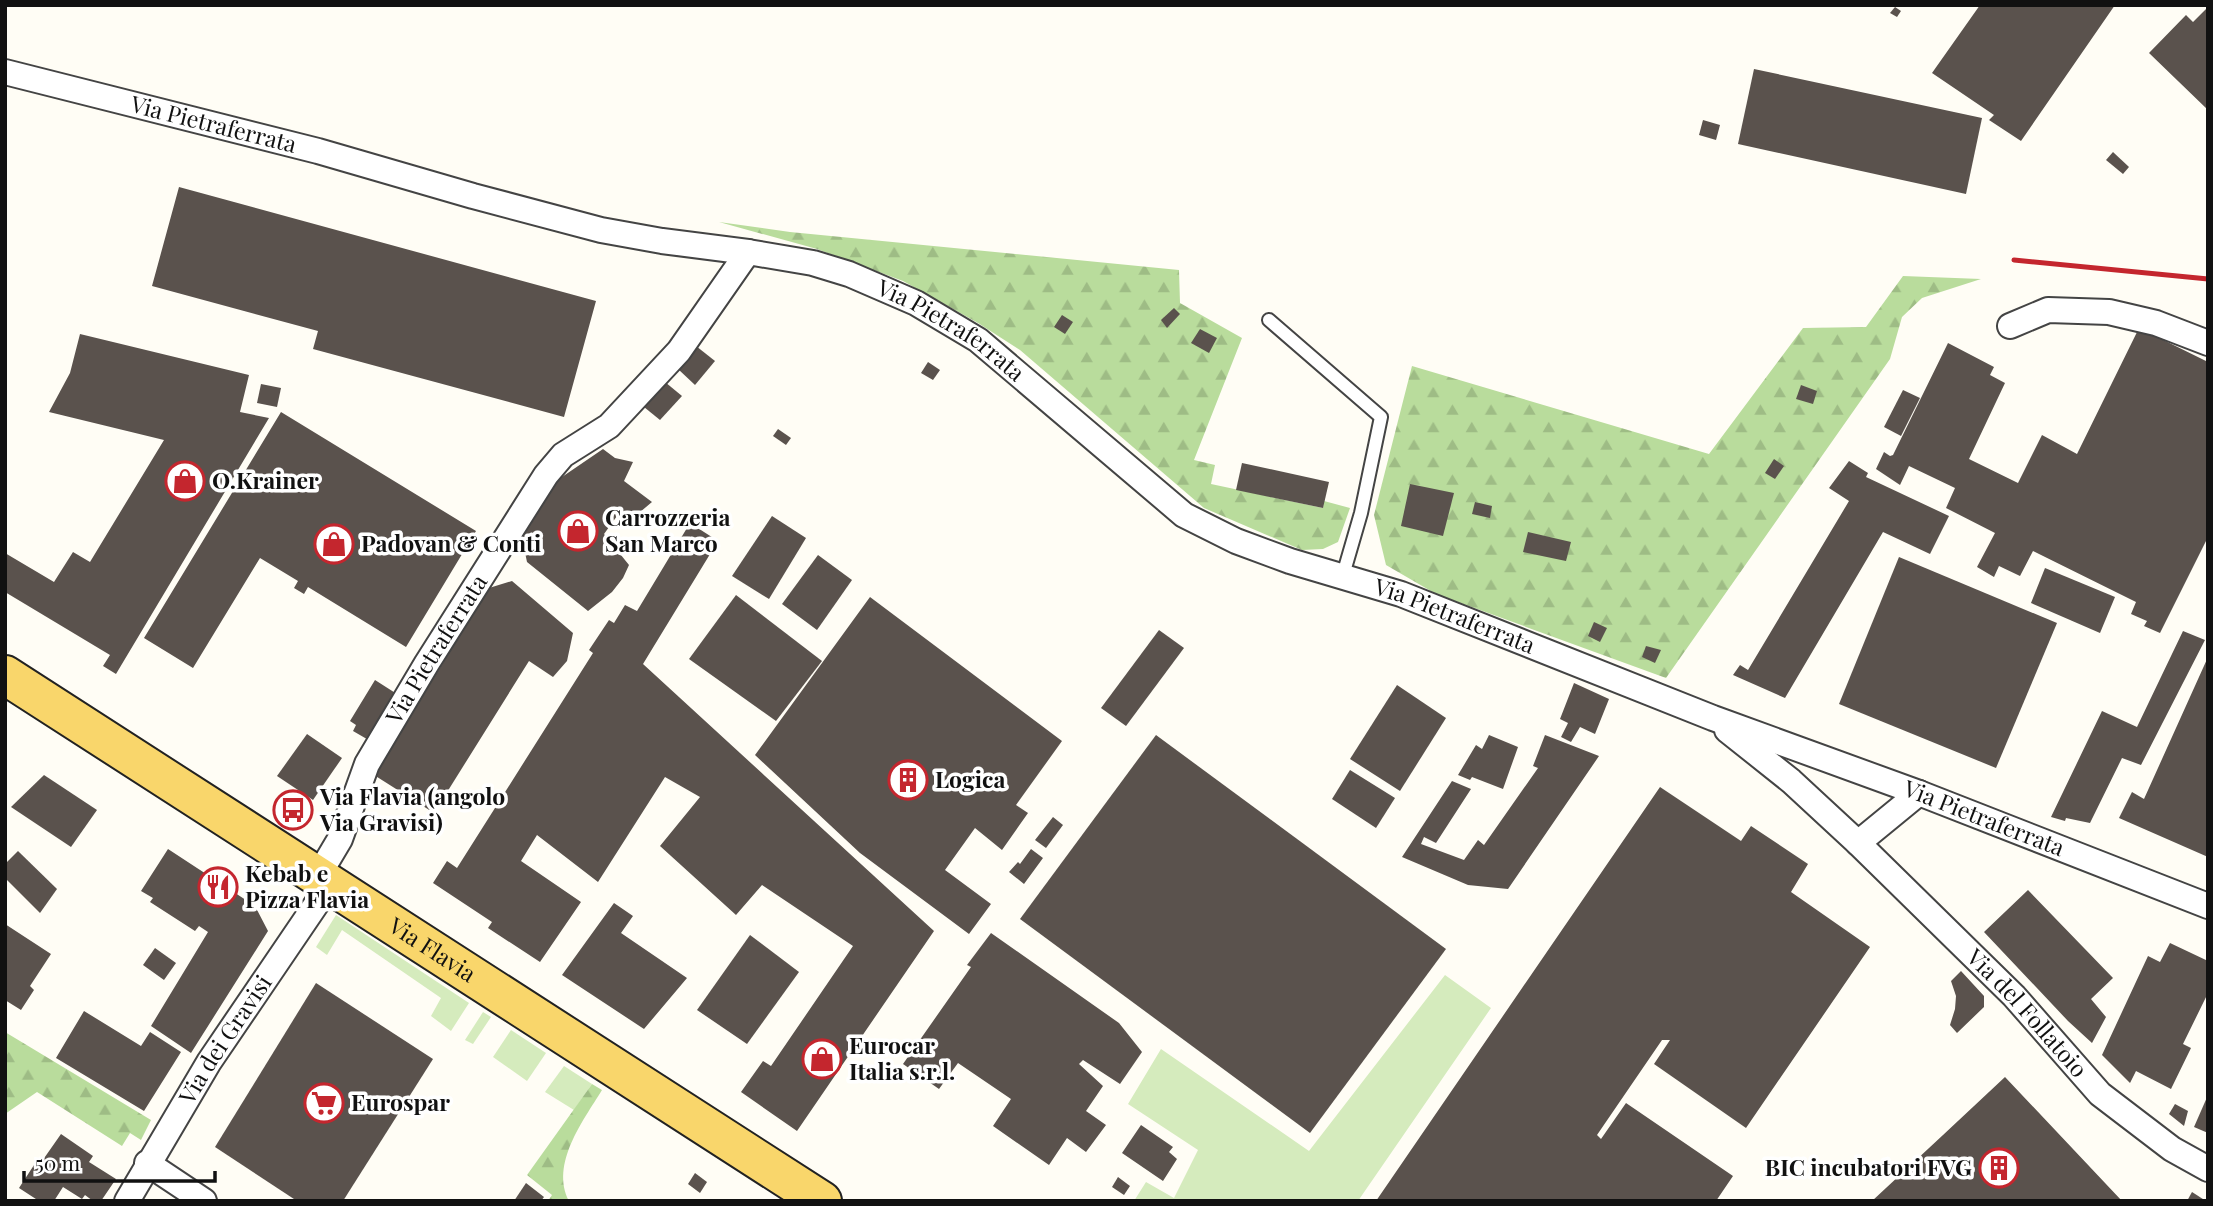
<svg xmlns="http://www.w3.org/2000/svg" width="2213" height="1206" font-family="'Playfair Display',serif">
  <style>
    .green { fill: #d5ebbd }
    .forest { fill: url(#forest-firs) }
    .building { fill: #5a524d }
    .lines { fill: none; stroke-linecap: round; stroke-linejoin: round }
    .service-casing { stroke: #444; stroke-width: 16 }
    .minor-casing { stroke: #444; stroke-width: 28 }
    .primary-casing { stroke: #222; stroke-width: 42 }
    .service { stroke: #fff; stroke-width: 12 }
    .minor { stroke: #fff; stroke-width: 24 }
    .primary { stroke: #f9d66b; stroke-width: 38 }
    .rail { stroke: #c4262e; stroke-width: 5 }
    .labels { text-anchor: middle; stroke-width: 7; stroke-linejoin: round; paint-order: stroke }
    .street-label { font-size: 23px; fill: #111; stroke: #fff }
    .poi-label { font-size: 23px; font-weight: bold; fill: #111; stroke: #fff; text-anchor: start }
  </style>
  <defs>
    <pattern id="forest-firs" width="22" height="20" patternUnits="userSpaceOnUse" patternTransform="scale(1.75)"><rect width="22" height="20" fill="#b9dc9c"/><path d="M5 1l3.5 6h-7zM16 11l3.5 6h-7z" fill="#9ebc85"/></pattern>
  </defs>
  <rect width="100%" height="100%" fill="#fffdf5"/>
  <g class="green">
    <polygon points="336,915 469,1003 451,1031 431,1016 441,998 342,930 327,955 316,947"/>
    <polygon points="1445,975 1491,1008 1358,1201 1134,1201 1146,1182 1174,1198 1198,1150 1128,1104 1161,1049 1309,1151"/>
    <polygon points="483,1012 491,1017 473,1044 465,1040"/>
    <polygon points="511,1030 546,1053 527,1081 493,1057"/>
    <polygon points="564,1066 592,1084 574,1110 545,1092"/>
  </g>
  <g class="forest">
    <polygon points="719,222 790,232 1179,270 1180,303 1242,338 1194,460 1215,465 1211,484 1323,508 1324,501 1350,508 1338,542 1323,549 1302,550 1204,508 1020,350 978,323 903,281 817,249"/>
    <polygon points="1903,276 1981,279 1922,298 1902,317 1890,359 1666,678 1436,594 1386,565 1374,515 1412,366 1709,454 1803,328 1866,327"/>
    <polygon points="5,1032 151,1120 141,1140 130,1133 122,1146 37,1092 5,1114"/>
    <path d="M592,1084L602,1090C583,1121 550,1164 569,1201H548L552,1195L527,1175Z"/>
  </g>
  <g class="building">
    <polygon points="1980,5 2115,5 2021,141 1989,120 1994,115 1932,73"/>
    <polygon points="1895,7 1901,11 1897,17 1890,13"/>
    <polygon points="2208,7 2206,36 2208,110 2149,53 2186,15 2193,22"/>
    <polygon points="1754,69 1982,118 1966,194 1738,144"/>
    <polygon points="1703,120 1720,125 1716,140 1699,135"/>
    <polygon points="2113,152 2129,167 2123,174 2106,160"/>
    <polygon points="179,187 596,301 564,417 313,349 318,331 152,286"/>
    <polygon points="1174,308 1180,314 1167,328 1161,320"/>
    <polygon points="1062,315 1073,322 1065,334 1054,327"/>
    <polygon points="2139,328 2208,362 2208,537 2160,633 2144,626 2147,621 2131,614 2136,602 2033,551 2020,576 1999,566 1994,577 1977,567 1995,533 1946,508 1955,488 1909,466 1900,485 1876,469 1884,452 1890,456 1893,455 1948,343 1994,367 1990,375 2005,383 1969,459 2018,483 2042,435 2077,454"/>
    <polygon points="1200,329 1217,338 1209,353 1191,343"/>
    <polygon points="80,334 249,375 240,412 269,418 116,674 103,666 110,655 5,592 5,553 54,582 73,552 90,562 164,440 49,412 70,373"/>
    <polygon points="696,346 715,361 695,385 678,369"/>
    <polygon points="928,362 940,370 933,380 921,373"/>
    <polygon points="665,382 682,396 660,420 644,407"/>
    <polygon points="261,384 281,388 277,407 257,403"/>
    <polygon points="1801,385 1817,391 1813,404 1796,399"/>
    <polygon points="1903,390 1920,398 1901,436 1884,427"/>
    <polygon points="281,412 476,531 406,647 308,587 304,594 294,588 298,581 260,558 193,668 144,638"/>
    <polygon points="778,429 791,438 786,445 773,436"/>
    <polygon points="603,449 615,458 633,462 624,481 652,502 627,523 617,516 604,534 629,565 623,578 612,592 588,611 527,562 522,538 559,479"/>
    <polygon points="1774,459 1784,466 1775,479 1765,473"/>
    <polygon points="1849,461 1868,473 1866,477 1949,516 1930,554 1883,532 1785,698 1733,675 1740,665 1748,670 1849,501 1829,488"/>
    <polygon points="1242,463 1329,482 1323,508 1236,490"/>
    <polygon points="1410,484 1454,493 1443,536 1401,526"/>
    <polygon points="1475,502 1492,506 1490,518 1472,514"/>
    <polygon points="772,516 806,538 769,599 732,576"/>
    <polygon points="690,523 718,541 643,664 934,931 797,1131 741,1092 763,1061 771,1066 853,946 762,885 736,915 660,846 700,797 665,777 598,882 537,835 521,861 581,902 540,962 488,928 492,922 433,883 447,861 457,868 593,653 589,650 609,620 614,623 625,605 637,611"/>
    <polygon points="1528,532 1571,542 1566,561 1523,552"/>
    <polygon points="818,555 852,580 817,630 782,604"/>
    <polygon points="1899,557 2057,623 1996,768 1839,704"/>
    <polygon points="2045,568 2115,597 2100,633 2031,603"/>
    <polygon points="512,581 573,633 567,661 553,677 529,661 434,813 374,775 489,588"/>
    <polygon points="736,595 822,661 776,721 689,659"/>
    <polygon points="870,597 1062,741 1016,805 1028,813 1002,850 975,828 945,870 991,904 969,934 860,853 755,755"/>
    <polygon points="1594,622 1607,628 1600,642 1588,636"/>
    <polygon points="1159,630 1184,648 1126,726 1101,708"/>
    <polygon points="2183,631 2205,640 2141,765 2122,758 2090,823 2066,818 2065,821 2051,817 2102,711 2137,727"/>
    <polygon points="1646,646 1661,650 1655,663 1642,657"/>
    <polygon points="2208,657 2208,857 2119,818 2132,792 2144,799"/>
    <polygon points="375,680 400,696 372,742 353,731 356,725 350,721"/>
    <polygon points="1574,683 1609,699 1595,734 1580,727 1571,742 1561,737 1568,723 1560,719"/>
    <polygon points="1397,685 1446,718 1400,791 1350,759"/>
    <polygon points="307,734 342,758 313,800 277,776"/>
    <polygon points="1156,735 1446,949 1310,1133 1020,919"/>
    <polygon points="1489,735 1518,747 1503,789 1472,777 1470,780 1458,775 1476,745 1482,749"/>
    <polygon points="1545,735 1599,756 1508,889 1468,885 1402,857 1452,781 1471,789 1436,843 1424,837 1421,844 1464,860 1478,840 1484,845 1538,768 1533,766"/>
    <polygon points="1350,770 1395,798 1376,828 1332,799"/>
    <polygon points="44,775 97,810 71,847 11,807"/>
    <polygon points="1660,787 1741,841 1751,826 1808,864 1791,892 1870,947 1746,1128 1654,1064 1670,1040 1662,1040 1597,1135 1601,1139 1626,1103 1733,1176 1716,1201 1376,1201"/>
    <polygon points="1053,817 1063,825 1046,848 1035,840"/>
    <polygon points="168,849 255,906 268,931 191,1053 151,1026 208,932 199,926 195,931 150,902 153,898 141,891"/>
    <polygon points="1031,849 1043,858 1024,884 1009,872 1018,862 1020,864"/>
    <polygon points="18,851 57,889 40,913 5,878 5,864"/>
    <polygon points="2028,890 2113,978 2091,999 2106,1017 2092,1043 2068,1021 1984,932"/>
    <polygon points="614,903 633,916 621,933 687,978 644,1029 562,975"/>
    <polygon points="5,924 51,954 30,986 34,990 21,1010 5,1000"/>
    <polygon points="991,933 1119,1023 1142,1052 1120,1084 1083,1060 1079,1064 1103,1086 1086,1111 1106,1125 1086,1152 1067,1138 1049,1165 993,1126 1011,1099 958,1063 939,1089 903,1064 971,967 967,965"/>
    <polygon points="750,935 799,972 747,1044 697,1010"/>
    <polygon points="2170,943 2208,961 2208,993 2183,1044 2191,1048 2171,1089 2136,1071 2130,1083 2102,1055 2148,956 2160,962"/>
    <polygon points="155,948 176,963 164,980 143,965"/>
    <polygon points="1961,971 1984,996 1984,1007 1957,1033 1950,1025 1955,1009 1956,996 1951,981"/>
    <polygon points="316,983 433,1059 343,1201 297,1201 215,1147"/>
    <polygon points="84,1011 141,1046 150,1032 181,1052 144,1111 56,1058"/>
    <polygon points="2005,1077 2122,1201 1872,1201 1943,1135"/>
    <polygon points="2208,1095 2208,1133 2194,1127"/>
    <polygon points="2175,1104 2188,1111 2184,1126 2169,1114"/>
    <polygon points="1141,1125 1173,1147 1169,1152 1177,1159 1163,1181 1122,1153"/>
    <polygon points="61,1134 93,1156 89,1162 116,1179 101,1201 93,1201 85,1195 82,1199 63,1187 54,1201 39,1201 19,1188 36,1162 40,1164"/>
    <polygon points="695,1173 707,1182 700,1193 688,1184"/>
    <polygon points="1118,1177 1130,1186 1124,1195 1112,1187"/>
    <polygon points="526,1183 544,1197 541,1201 514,1201"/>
    <polygon points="2192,1192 2206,1201 2187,1201"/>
  </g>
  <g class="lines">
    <g class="service-casing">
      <polyline id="service" points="1269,320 1381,417 1361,513 1343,575"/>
    </g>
    <g class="minor-casing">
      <g id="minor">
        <path id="s1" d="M5,72L318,151L473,196L601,230L662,241L748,252"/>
        <polyline points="2010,326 2048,310 2109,312 2156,323 2208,343"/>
        <path id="s2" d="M1727,730L1791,781L1858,843L2014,996L2100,1094L2172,1149L2208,1169"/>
        <polyline points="1858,843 1919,793"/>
        <path id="s3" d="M318,876L340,839L367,764L427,663L546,475L563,455L609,426L679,351L748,252L813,263L849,274L916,303L978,340L1184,515L1236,541L1290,561L1401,594L1713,718L1919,793L2208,906"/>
        <polyline points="147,1163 204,1201"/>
        <path id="s4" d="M127,1201L209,1062L330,884"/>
      </g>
    </g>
    <g class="primary-casing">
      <g id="primary">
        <path id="s5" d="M5,675L822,1201"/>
      </g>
    </g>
    <use href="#service" class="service"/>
    <use href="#minor" class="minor"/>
    <use href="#primary" class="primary"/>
    <polyline class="rail" points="2014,260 2208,279"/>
  </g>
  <defs>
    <g id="shop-ring" transform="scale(2.0125)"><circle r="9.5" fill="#fff" stroke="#c4262e" stroke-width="1.5"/><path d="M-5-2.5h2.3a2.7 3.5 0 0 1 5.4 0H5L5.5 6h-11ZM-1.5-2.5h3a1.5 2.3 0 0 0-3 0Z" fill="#c4262e"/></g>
    <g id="building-ring" transform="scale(2.0125)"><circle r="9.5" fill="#fff" stroke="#c4262e" stroke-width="1.5"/><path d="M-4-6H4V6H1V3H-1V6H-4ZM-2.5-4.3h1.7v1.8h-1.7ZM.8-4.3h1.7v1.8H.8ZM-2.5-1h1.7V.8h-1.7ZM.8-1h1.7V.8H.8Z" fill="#c4262e"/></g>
    <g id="bus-ring" transform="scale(2.0125)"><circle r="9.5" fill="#fff" stroke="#c4262e" stroke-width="1.5"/><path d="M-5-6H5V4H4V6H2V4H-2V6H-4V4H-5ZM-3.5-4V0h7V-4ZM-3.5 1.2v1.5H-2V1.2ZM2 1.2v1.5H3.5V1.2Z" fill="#c4262e"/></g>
    <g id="restaurant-ring" transform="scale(2.0125)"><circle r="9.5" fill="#fff" stroke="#c4262e" stroke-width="1.5"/><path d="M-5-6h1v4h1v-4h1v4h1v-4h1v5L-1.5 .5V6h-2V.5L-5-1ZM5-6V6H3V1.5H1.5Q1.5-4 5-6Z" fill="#c4262e"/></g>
    <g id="supermarket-ring" transform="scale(2.0125)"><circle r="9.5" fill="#fff" stroke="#c4262e" stroke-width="1.5"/><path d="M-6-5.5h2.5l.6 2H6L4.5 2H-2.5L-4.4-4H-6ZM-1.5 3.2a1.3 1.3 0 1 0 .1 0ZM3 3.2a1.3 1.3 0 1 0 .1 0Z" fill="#c4262e"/></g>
  </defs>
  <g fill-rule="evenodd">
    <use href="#shop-ring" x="185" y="481"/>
    <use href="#shop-ring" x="578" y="531"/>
    <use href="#shop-ring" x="334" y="544"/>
    <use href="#building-ring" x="908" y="780"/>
    <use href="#bus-ring" x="293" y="810"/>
    <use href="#restaurant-ring" x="218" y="887"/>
    <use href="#shop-ring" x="822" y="1059"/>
    <use href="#supermarket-ring" x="324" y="1103"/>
    <use href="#building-ring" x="1999" y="1168"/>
  </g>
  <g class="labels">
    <g class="street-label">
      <text dy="8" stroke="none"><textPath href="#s1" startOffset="215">Via Pietraferrata</textPath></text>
      <text dy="8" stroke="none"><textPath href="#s3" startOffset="987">Via Pietraferrata</textPath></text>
      <text dy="8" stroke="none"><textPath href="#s3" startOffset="1575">Via Pietraferrata</textPath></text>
      <text dy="8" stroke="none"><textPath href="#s3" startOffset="257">Via Pietraferrata</textPath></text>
      <text dy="8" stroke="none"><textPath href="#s3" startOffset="2142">Via Pietraferrata</textPath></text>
      <text dy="8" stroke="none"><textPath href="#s5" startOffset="508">Via Flavia</textPath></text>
      <text dy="8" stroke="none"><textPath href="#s2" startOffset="413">Via del Follatoio</textPath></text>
      <text dy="8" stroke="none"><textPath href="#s4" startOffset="189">Via dei Gravisi</textPath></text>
    </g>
    <g class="poi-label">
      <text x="212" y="489">O.Krainer</text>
      <text x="605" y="526">Carrozzeria<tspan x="605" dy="26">San Marco</tspan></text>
      <text x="361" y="552">Padovan &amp; Conti</text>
      <text x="935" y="788">Logica</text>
      <text x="320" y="805">Via Flavia (angolo<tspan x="320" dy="26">Via Gravisi)</tspan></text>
      <text x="245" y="882">Kebab e<tspan x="245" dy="26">Pizza Flavia</tspan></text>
      <text x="849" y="1054">Eurocar<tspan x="849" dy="26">Italia s.r.l.</tspan></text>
      <text x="351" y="1111">Eurospar</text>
      <text x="1972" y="1176" text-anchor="end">BIC incubatori FVG</text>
    </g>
  </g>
  <rect width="2213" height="1206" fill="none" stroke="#111111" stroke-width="14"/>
  <path d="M24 1171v10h191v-10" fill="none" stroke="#111111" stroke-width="3.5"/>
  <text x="35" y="1171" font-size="21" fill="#111111" stroke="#ffffff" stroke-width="5" paint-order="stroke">50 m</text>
</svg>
